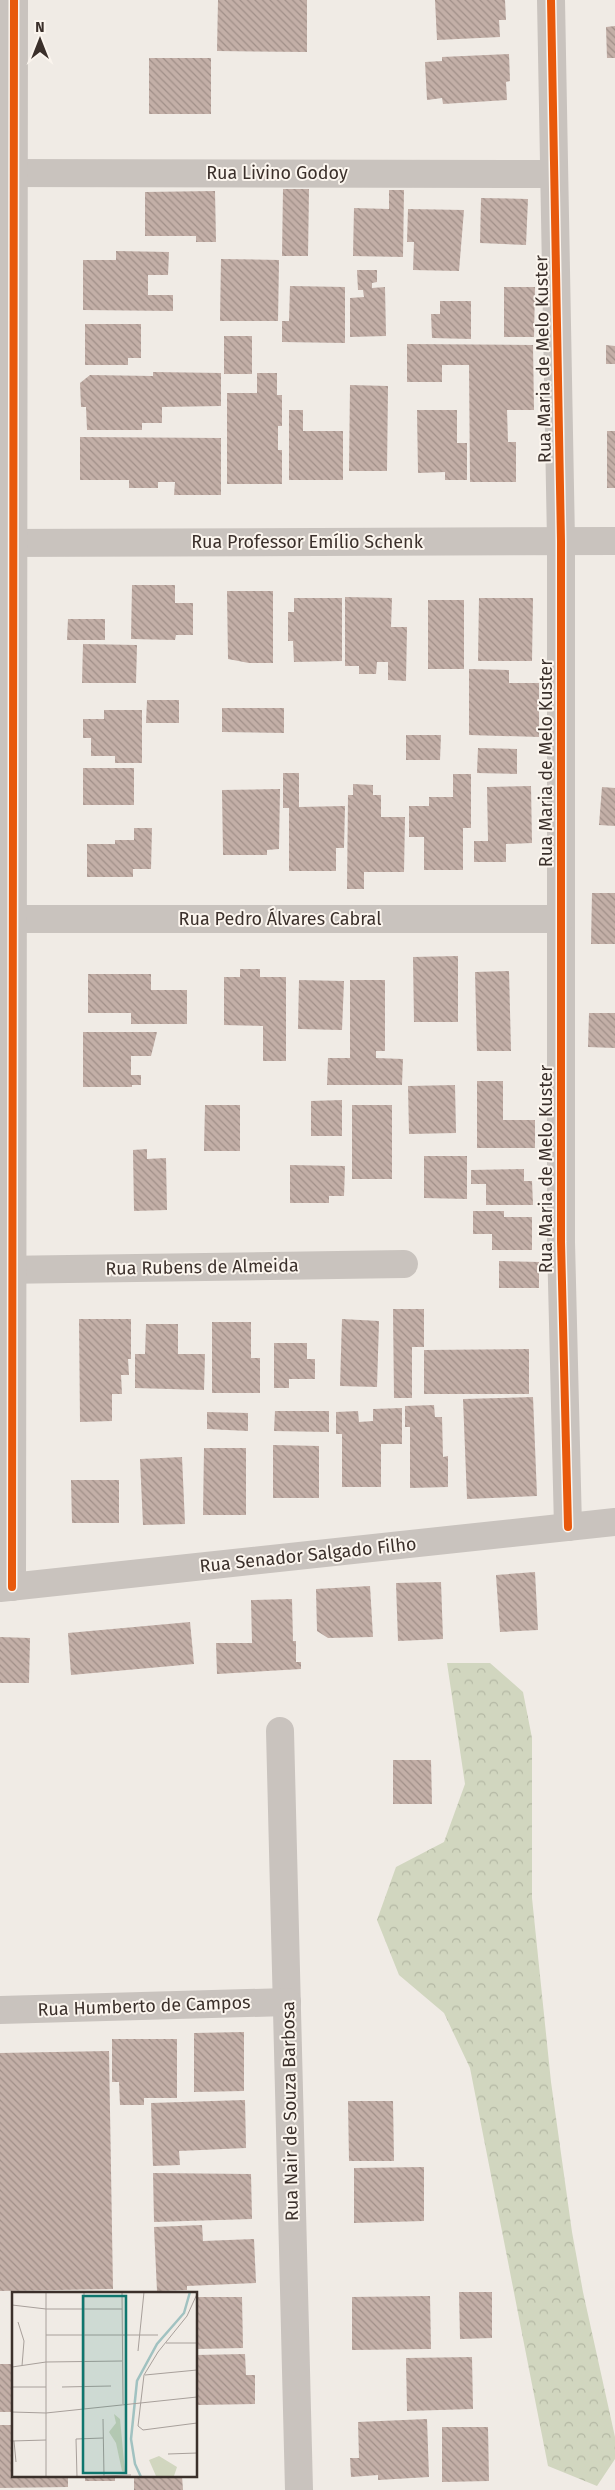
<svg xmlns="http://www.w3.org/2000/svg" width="615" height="2490" font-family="'Fira Sans',sans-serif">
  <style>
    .forest { fill: url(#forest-crowns) }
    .building { fill: url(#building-back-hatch) }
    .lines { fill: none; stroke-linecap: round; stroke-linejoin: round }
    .minor { stroke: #c9c3be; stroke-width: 28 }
    .cycleway-casing { stroke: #fbf5ee; stroke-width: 11 }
    .cycleway { stroke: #e8590c; stroke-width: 8 }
    .labels { text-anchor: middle; stroke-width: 4; stroke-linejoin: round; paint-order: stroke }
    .street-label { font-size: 18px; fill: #3b302b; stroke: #fbf5ee }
    .inset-river { fill: none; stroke: #a1c2c1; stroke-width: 2.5 }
    .inset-road { fill: none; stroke: #a8a09b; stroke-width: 1 }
    .view { fill: #0f766e; fill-opacity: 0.15; stroke: #0f766e; stroke-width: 2.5 }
    .inset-edge { fill: none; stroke: #3b302b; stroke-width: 2.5 }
  </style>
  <defs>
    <pattern id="forest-crowns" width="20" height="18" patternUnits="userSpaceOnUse" patternTransform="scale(1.25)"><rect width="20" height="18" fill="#d1d6bf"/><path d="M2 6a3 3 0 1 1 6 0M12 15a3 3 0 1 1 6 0" fill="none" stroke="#b4b8a4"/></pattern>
    <pattern id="building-back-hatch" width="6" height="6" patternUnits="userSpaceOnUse" patternTransform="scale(1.25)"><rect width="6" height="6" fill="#c3afa7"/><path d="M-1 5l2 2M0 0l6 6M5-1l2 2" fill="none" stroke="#a08f88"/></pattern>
  </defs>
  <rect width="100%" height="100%" fill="#f0ebe5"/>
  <polygon class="forest" points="447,1663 490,1663 523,1692 532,1738 532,1898 551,2082 572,2232 583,2292 615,2437 615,2459 597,2486 548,2466 470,2068 444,2013 399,1975 377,1920 396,1867 444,1842 465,1784"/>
  <g class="building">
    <polygon points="218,0 307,0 307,52 217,51"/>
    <polygon points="435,0 505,0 506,20 499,20 500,37 437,40"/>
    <polygon points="615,26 615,58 607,58 606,27"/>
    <polygon points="509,54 510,81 506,82 507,100 443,104 442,98 427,100 425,62 442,61 442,57"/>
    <rect x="149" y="58" width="62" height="56"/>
    <polygon points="283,189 309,189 308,256 282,256"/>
    <polygon points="389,190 404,190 403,257 353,256 354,208 389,209"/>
    <polygon points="215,191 216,242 196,242 196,236 145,236 145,192"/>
    <polygon points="481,198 528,199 526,245 480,243"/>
    <polygon points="408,209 464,210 459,271 413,270 414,242 407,242"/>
    <polygon points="116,251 169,252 168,275 148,275 148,295 173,295 173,311 83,310 83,260 116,260"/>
    <polygon points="221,259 279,260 278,321 220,321"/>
    <polygon points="357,270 377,270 377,282 372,283 372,288 385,287 386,336 350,337 350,298 364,297 363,290 358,290"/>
    <polygon points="290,286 345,287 345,343 282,342 282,321 289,321"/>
    <polygon points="504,287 535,287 534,337 504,337"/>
    <polygon points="440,301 471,301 471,339 432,338 431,314 440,314"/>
    <polygon points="85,324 141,324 141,358 128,358 128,365 85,365"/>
    <rect x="224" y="336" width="28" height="38"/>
    <polygon points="407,344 533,345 534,410 507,410 508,442 516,442 516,482 470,482 469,365 442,365 442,382 407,382"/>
    <polygon points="606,345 615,346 615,364 606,364"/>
    <polygon points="153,372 221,373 221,406 162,407 162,423 142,423 142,430 87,430 86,407 81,407 80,383 90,375 153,376"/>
    <polygon points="257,373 277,373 277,395 282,395 282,426 278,426 278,450 282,450 282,484 227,484 227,393 257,393"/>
    <polygon points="350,385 388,386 387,471 349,471"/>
    <polygon points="289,410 303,410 303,431 343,431 343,480 289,480"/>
    <polygon points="417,410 457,410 457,443 467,443 467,480 445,480 445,472 418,473"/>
    <rect x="607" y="431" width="8" height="57"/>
    <polygon points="80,437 221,438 221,495 174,495 175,482 158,482 158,488 129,488 129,480 80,480"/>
    <polygon points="132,585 175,585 175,603 193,603 193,635 176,635 175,640 131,639"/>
    <polygon points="227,591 273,591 273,663 249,663 228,659"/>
    <polygon points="345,597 392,598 391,627 407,627 406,681 388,680 388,662 377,662 376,674 359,674 359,666 345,666"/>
    <polygon points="294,598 342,598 342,661 294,662 293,641 288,641 288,612 294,612"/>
    <polygon points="479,598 533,598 532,661 478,661"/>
    <rect x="428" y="600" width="36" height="69"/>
    <polygon points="68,619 105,619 105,640 67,640"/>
    <polygon points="83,644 137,645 136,683 82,683"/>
    <polygon points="469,669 509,670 509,683 539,683 539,737 469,735"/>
    <polygon points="147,700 179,700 179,723 146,723"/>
    <polygon points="222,708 284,708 284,733 222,732"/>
    <polygon points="104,710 142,710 142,763 115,763 115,756 91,756 91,738 83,738 83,719 104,719"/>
    <polygon points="406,735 441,735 440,760 406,760"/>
    <polygon points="478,748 517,749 517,774 477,773"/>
    <rect x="83" y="768" width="51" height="37"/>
    <polygon points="283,773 299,773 299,807 345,806 344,848 336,848 336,871 289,871 289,808 283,808"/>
    <polygon points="453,774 471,774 471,828 463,828 463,870 424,870 424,837 409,837 409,806 429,806 429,797 453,797"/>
    <polygon points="353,784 373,785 373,795 381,795 381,817 405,817 404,872 364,872 364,889 347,889 348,795 353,795"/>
    <polygon points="531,786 532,843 506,844 506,862 474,862 474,841 488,841 487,787"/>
    <polygon points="602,787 615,788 615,826 599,825"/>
    <polygon points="280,789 279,849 267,850 267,855 223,855 222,790"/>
    <polygon points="134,828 152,828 151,869 133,869 133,877 87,877 87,844 115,844 115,840 134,840"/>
    <polygon points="592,893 615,893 615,944 591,944"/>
    <polygon points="458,956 458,1022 414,1022 413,957"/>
    <polygon points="240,969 260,969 260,977 286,977 286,1061 263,1061 263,1026 224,1025 224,977 240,977"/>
    <polygon points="509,971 511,1051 477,1051 475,972"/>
    <polygon points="88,974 151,974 151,990 187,990 187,1024 131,1024 131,1013 88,1013"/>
    <polygon points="299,980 344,981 342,1030 298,1029"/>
    <polygon points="350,980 385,980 385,1051 376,1051 376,1058 403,1059 402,1085 327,1085 328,1058 350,1058"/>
    <polygon points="589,1013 615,1013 615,1048 588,1047"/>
    <polygon points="83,1032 157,1032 151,1056 131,1056 131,1075 141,1075 141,1085 132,1085 132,1087 83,1087"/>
    <polygon points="477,1081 503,1081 503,1120 535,1120 535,1148 477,1148"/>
    <polygon points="455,1085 456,1133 409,1134 408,1086"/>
    <polygon points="342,1100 342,1136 311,1136 311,1101"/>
    <polygon points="205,1105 240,1105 240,1151 204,1151"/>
    <rect x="352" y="1105" width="40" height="74"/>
    <polygon points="147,1149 147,1159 166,1158 167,1210 134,1211 133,1150"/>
    <polygon points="424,1156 467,1156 467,1199 424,1198"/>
    <polygon points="290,1165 345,1166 344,1196 329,1196 329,1203 290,1203"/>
    <polygon points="524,1169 524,1181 532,1181 533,1205 486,1205 486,1184 471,1184 471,1170"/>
    <polygon points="473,1211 504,1211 504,1217 532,1217 532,1250 492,1250 492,1234 473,1234"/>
    <polygon points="499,1261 539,1262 539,1288 499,1288"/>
    <polygon points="393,1309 424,1309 424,1347 412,1347 412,1398 394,1398"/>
    <polygon points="79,1319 131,1319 131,1359 128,1359 129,1375 121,1375 122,1394 112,1394 112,1421 80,1422"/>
    <polygon points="342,1319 379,1321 377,1387 340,1386"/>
    <polygon points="212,1322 251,1322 251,1358 260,1358 260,1393 212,1393"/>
    <polygon points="146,1324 178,1324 178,1354 205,1354 204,1390 135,1388 135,1354 145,1354"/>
    <polygon points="274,1343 307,1343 307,1359 315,1359 315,1379 289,1379 289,1388 274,1388"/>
    <polygon points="529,1349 529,1394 424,1394 424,1350"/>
    <polygon points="533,1397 537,1496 467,1499 463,1399"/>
    <polygon points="434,1405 435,1417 442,1417 443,1457 448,1456 448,1487 410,1488 410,1427 405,1427 405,1406"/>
    <polygon points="402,1408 402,1444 381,1444 381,1487 342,1487 342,1434 336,1434 336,1412 358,1411 359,1422 373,1421 373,1409"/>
    <polygon points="275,1411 329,1411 329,1432 274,1431"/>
    <polygon points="207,1412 248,1413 248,1431 207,1429"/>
    <polygon points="273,1445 319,1446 319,1498 273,1498"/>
    <polygon points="204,1448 246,1448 246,1515 203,1515"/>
    <polygon points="182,1457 185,1524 143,1525 140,1459"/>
    <polygon points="71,1480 119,1480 119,1523 72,1523"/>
    <polygon points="535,1572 538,1630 500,1632 496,1575"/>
    <polygon points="441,1582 443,1639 398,1641 396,1583"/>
    <polygon points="370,1586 373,1637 328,1638 317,1631 316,1589"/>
    <polygon points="292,1599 293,1641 296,1641 296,1662 301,1662 301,1669 217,1674 216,1643 252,1643 251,1600"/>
    <polygon points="190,1622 194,1664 71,1675 68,1633"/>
    <polygon points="0,1637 30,1638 29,1683 0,1683"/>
    <polygon points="393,1760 431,1760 432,1804 393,1804"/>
    <polygon points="244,2032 244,2091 194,2092 194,2033"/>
    <polygon points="112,2039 177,2039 177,2098 144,2098 144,2105 120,2105 119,2082 112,2082"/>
    <polygon points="109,2051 113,2289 0,2291 0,2053"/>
    <polygon points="245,2100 246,2148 179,2151 180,2165 153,2166 151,2103"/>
    <polygon points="348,2101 393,2101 394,2161 349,2161"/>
    <polygon points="424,2167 424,2221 354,2223 354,2168"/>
    <polygon points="153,2173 251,2174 252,2219 154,2222"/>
    <polygon points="202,2225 203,2241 254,2239 256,2283 187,2286 187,2290 157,2291 154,2227"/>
    <polygon points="459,2292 492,2292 492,2338 460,2339"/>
    <polygon points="430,2296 431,2349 352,2350 352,2297"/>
    <polygon points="196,2297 242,2297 243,2348 196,2349"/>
    <polygon points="245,2354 246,2375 255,2375 255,2404 196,2405 196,2355"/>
    <polygon points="472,2357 473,2409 407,2411 406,2358"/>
    <rect x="0" y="2364" width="14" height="48"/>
    <polygon points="427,2419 429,2477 378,2480 378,2475 351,2477 350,2458 359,2458 358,2422"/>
    <polygon points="0,2425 14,2425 14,2476 68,2476 68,2487 0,2488"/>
    <polygon points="442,2427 488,2427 489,2481 442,2482"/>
    <rect x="85" y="2476" width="30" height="5"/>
    <polygon points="134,2476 182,2476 183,2490 134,2490"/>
  </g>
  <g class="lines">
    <g class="minor">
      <polyline points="551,0 561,541 561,1242 568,1527"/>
      <polyline points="0,173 554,174"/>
      <polyline points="0,543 615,541"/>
      <polyline points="0,919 560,919"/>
      <polyline points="0,1270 404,1264"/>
      <polyline points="12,1587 14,0"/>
      <polyline points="0,1588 615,1522"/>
      <polyline points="280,1731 299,2490"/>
      <polyline points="0,2010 287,2002"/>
    </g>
    <g class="cycleway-casing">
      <g id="cycleway">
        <polyline points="551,0 561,541 561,1242 568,1527"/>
        <polyline points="12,1587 14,0"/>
      </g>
    </g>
    <use href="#cycleway" class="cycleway"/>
  </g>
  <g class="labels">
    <g class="street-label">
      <text x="277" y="179">Rua Livino Godoy</text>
      <text transform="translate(543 359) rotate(-91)" y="6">Rua Maria de Melo Kuster</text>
      <text x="307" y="548">Rua Professor Emílio Schenk</text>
      <text transform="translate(546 763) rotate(-90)" y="6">Rua Maria de Melo Kuster</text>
      <text x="280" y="925">Rua Pedro Álvares Cabral</text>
      <text transform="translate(546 1169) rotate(-90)" y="6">Rua Maria de Melo Kuster</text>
      <text transform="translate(202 1267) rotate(-1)" y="6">Rua Rubens de Almeida</text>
      <text transform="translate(308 1555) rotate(-6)" y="6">Rua Senador Salgado Filho</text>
      <text transform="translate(144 2006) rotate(-2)" y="6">Rua Humberto de Campos</text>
      <text transform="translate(290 2111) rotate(-91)" y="6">Rua Nair de Souza Barbosa</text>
    </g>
  </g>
  <g transform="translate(12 2292)">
    <rect width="185" height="185" fill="#f0ebe5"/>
    <path d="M102,122L108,127L113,180L110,179L104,151L97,140L104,131ZM147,164L165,175L162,184H144L137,168Z" fill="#d1d6bf"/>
    <path class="inset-river" d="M129,185L123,172L119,147L125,89L145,52L172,21L178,0"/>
    <path class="inset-road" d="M34,0V185M110,0L111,112M185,2L175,24L146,60L132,83L126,134L131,138L185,131M0,13L34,17H110M6,30L12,49L10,74M34,43H146M154,51H185M126,59L132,0M0,75L34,70L110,69M133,83L185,78M0,95H34M50,95L99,94M72,117V0M0,120L34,121L185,105M91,127L92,184M0,149L34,148M2,149L4,170M156,162L185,161M57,185L119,183M65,185L64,147L91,146"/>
    <path class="view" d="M71,4H114V181H71Z"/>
    <rect width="185" height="185" class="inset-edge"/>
  </g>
  <g transform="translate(40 40)" stroke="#fbf5ee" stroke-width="4" paint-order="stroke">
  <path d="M0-4L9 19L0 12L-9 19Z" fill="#3b302b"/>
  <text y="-8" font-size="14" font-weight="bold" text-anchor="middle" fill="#3b302b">N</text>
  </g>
</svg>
